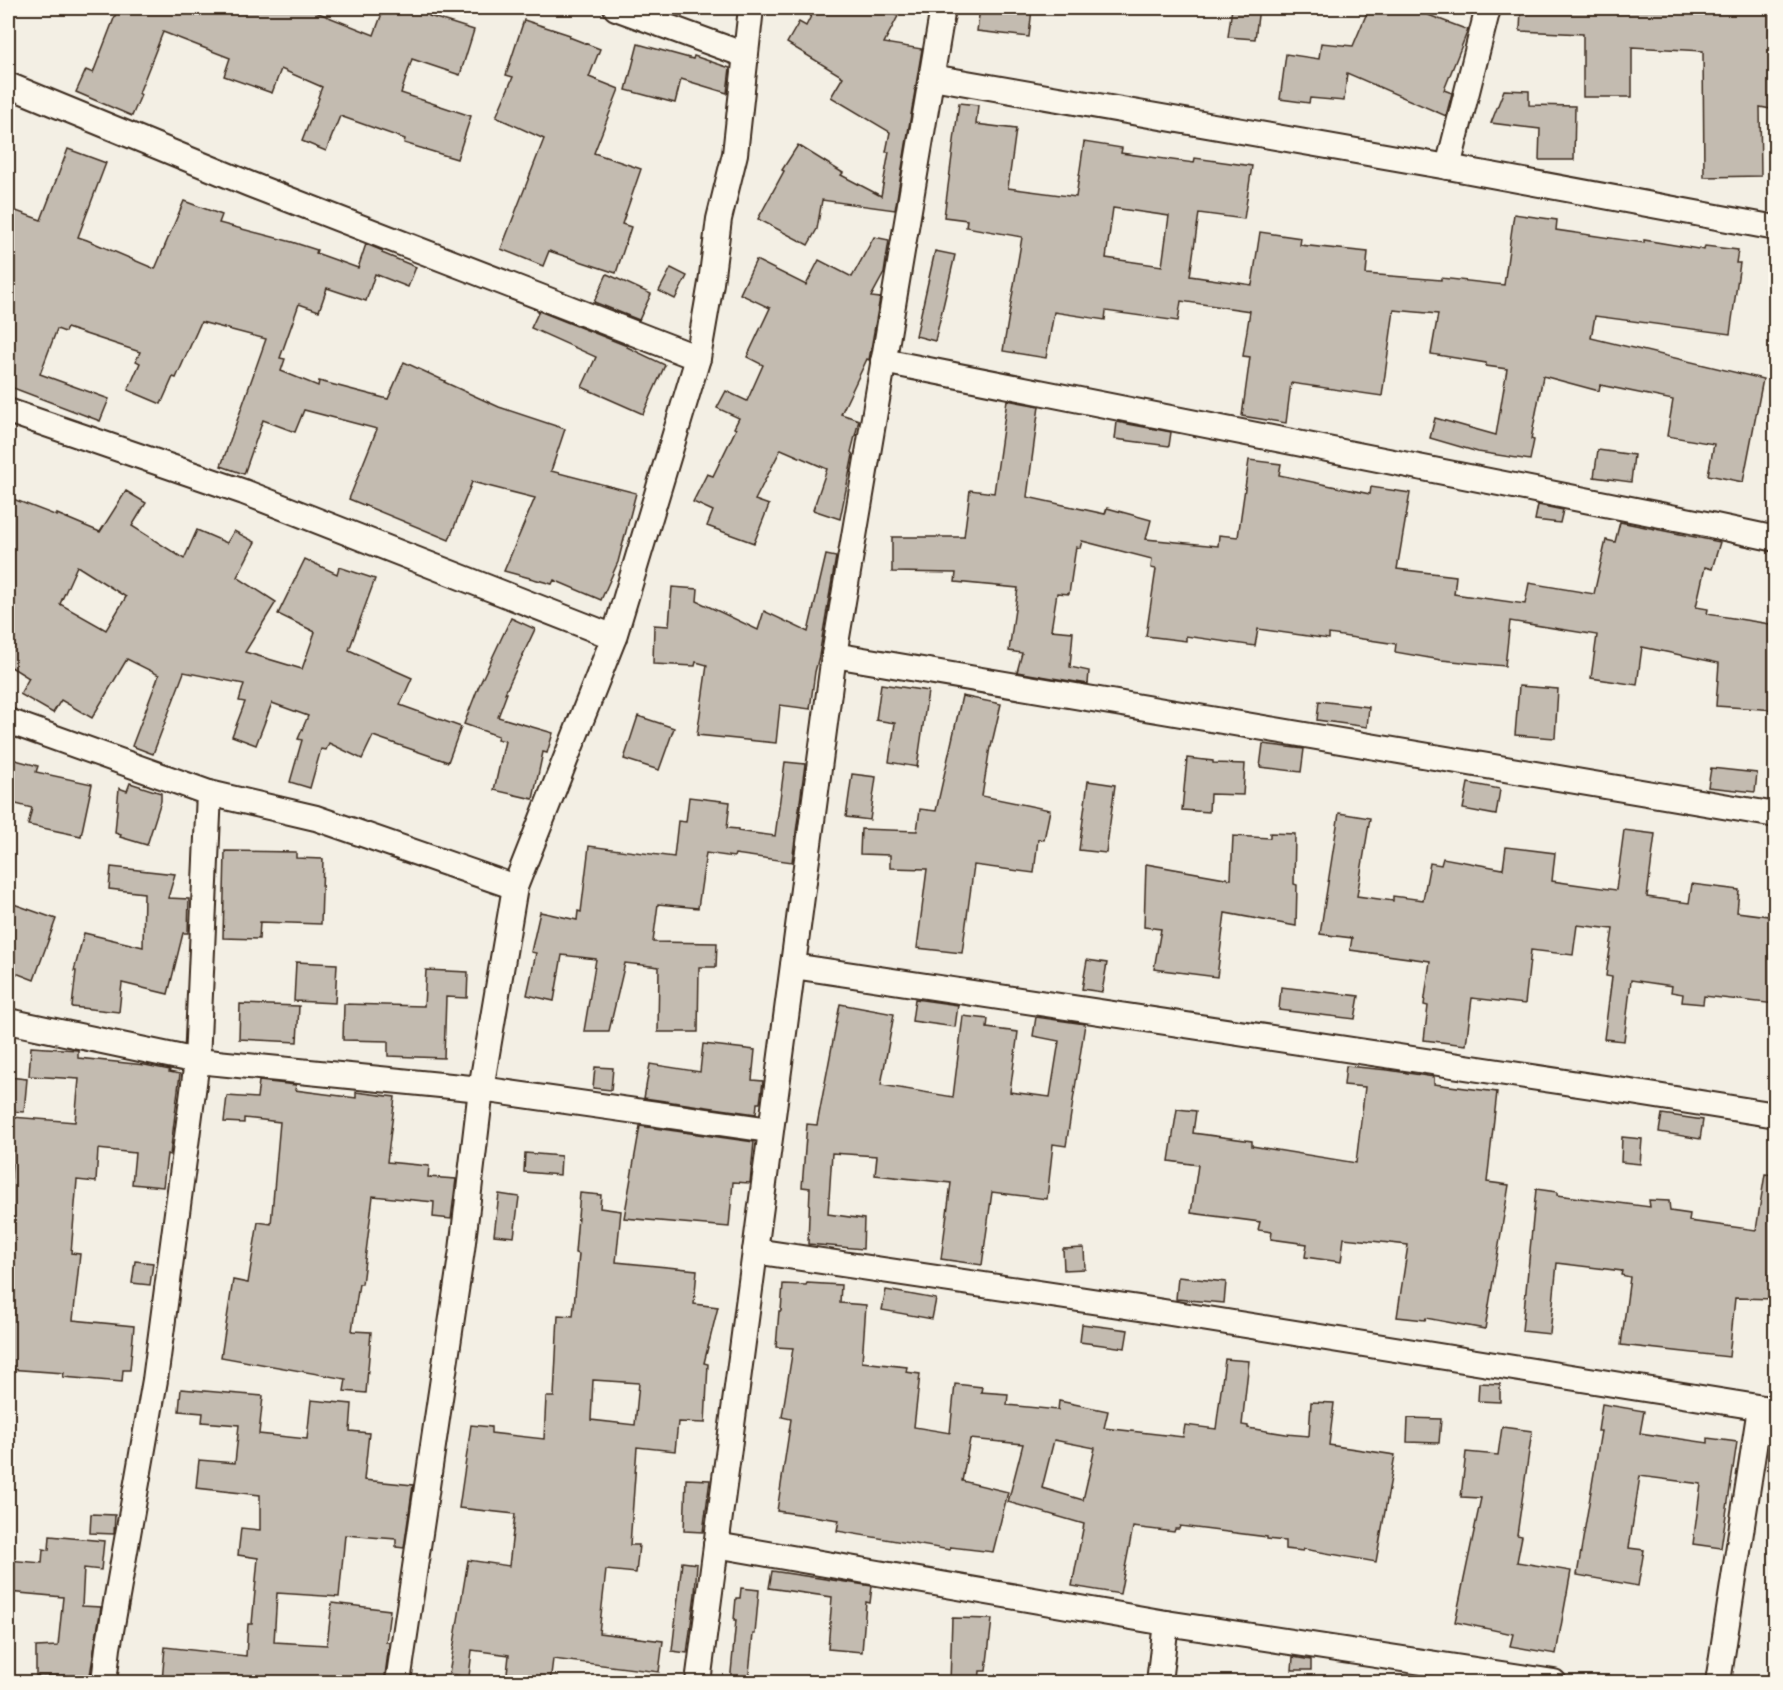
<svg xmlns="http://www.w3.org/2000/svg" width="1783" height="1690" font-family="Mynerve,sans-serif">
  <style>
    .building { fill: #c3bbb0; stroke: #3b2a1e; stroke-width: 1.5; fill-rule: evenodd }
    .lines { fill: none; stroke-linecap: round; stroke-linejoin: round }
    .minor-casing { stroke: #3b2a1e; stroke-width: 28 }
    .minor { stroke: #fbf7ec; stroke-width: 24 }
  </style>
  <rect width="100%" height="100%" fill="#f3efe4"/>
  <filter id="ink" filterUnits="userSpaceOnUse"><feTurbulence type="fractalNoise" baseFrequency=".0167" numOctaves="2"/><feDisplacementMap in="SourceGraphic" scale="12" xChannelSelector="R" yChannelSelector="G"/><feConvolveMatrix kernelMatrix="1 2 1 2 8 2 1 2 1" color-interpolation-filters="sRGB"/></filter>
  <g filter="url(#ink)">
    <g class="building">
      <polygon points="118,8 306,8 374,35 384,8 432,8 429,16 474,30 460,75 412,59 401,93 471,116 457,159 404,143 405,139 340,116 326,151 302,141 319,98 318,97 322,87 281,69 272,93 224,76 230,58 163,32 139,93 141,95 132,116 76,92 86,70 93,73"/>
      <polygon points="815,8 881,8 898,16 884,43 922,49 895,210 822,200 817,229 808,245 758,219 784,171 782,170 798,145 843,173 841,175 881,196 889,152 886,152 890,132 831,97 843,77 787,43 799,22 806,26"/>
      <polygon points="980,8 1032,8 1029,37 977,31"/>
      <polygon points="1232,8 1259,8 1255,39 1228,37"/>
      <polygon points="1369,8 1410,8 1468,30 1444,90 1452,93 1446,116 1347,73 1344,101 1310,98 1309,103 1280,99 1286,54 1319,59 1321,43 1353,46"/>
      <polygon points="1521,8 1762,8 1761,12 1776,14 1776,110 1760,107 1761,176 1704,177 1703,51 1632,47 1632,97 1583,97 1583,34 1520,31"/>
      <polygon points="524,20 570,35 569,37 600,49 589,77 619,89 594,153 641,169 622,224 631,227 616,273 549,251 543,266 501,249 544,139 496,117 513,77 506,75"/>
      <polygon points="638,44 693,59 694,56 730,68 727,93 681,79 675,103 626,90"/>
      <polygon points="1504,90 1529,91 1529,105 1575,106 1574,160 1539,160 1540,129 1491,123"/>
      <path d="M959,103L978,105L976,124L1016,129L1008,188L1076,197L1084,142L1122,148L1121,153L1194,163L1195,158L1252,166L1244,219L1199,213L1190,276L1252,285L1260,232L1301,238L1300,245L1368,252L1366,274L1441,280V278L1504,285L1514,214L1557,220L1556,230L1644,243V240L1704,250L1705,246L1738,250L1736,263H1740L1730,334L1595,316L1591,338L1763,379L1743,482L1708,475L1714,444L1667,436L1673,400L1600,385L1599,391L1543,376L1531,439L1534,440L1530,460L1478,452L1430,438L1435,418L1496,435L1507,369L1486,366V363L1431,354L1438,314L1394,310L1382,396L1291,383L1286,423L1242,416L1250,357L1243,356L1250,311L1181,301L1178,321L1106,311L1105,320L1054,312L1046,358L1003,351L1022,237L966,227L967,220L944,217ZM1113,208L1169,216L1162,266L1106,258Z"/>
      <polygon points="68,149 106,163 78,237 87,240 155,269 184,201 222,215 219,223 292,242 317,250 316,253 358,268 366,244 383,251 382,253 416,267 408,287 375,274 366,301 327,288 319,311 299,304 280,358 285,359 281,371 318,386 319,381 388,399 404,362 445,381 444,382 499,407 565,429 551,471 636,493 618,562 601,600 554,580 552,584 504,571 535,498 472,482 449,540 349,499 377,429 304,410 295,432 263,420 244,474 221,466 266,339 201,322 176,378 173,377 161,404 128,390 140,363 136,361 140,352 67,328 65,332 57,329 40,374 109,399 100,421 8,386 8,208 41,220"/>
      <polygon points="874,237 889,240 884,273 871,297 880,298 869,360 867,359 841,414 859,420 851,452 853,455 840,519 813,510 827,469 781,449 755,500 769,505 754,543 707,526 713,511 693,502 707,474 713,476 736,429 734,428 739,418 717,408 726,391 747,401 763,365 747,357 770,308 740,294 756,260 806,285 819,260 852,277"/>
      <polygon points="935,251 955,255 935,341 916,336"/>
      <polygon points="671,268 687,276 675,299 659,291"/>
      <polygon points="607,274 651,294 639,320 594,302"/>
      <polygon points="539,311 627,346 627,347 665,365 643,414 582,387 596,357 531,328"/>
      <polygon points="1007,400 1039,406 1027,497 1105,514 1107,508 1151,520 1146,539 1218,546 1219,535 1238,537 1249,460 1281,464 1279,475 1370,494 1371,487 1410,493 1397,569 1456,576 1454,594 1525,604 1529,583 1594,594 1606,540 1615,542 1620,522 1720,542 1712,569 1705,567 1696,607 1708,609 1707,614 1776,625 1776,710 1716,706 1719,663 1642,647 1637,685 1591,678 1597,635 1510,621 1505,666 1441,660 1395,652 1396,644 1329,634 1329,639 1258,629 1255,646 1186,636 1186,641 1146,636 1156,569 1151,568 1152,559 1082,541 1080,548 1076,547 1069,594 1057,593 1051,630 1073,632 1070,667 1089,671 1088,684 1017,672 1022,653 1009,651 1018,588 955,582 956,573 892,572 892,537 964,537 970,490 994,493"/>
      <polygon points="1117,422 1171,432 1169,446 1115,439"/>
      <polygon points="1598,450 1634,455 1631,482 1594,477"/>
      <path d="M126,491L146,503L132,526L184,559L197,530L227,543L234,531L255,542L237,577L276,602L245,652L302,669L315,632L278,614L305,559L337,574L339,567L375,579L349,650L412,678L400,705L461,727L448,762L373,736L362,759L329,743L326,750L321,749L310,788L290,782L302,740L298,739L308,716L272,703L256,745L232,736L245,702L239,701L244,684L184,672L153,754L132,746L159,675L127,659L92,718L61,700L53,713L20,694L29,678L8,665V497L57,516V514L100,532ZM77,566L126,597L106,630L60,604Z"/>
      <polygon points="1538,505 1563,510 1560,523 1535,520"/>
      <polygon points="826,555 836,557 819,656 815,672 810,709 780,705 776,743 697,735 707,665 696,662 695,666 653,664 654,625 669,626 672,587 698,589 697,601 758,630 764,611 808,632"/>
      <polygon points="511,618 535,629 505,693 507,693 498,717 553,733 547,753 543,752 533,799 494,790 505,741 497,739 498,736 464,724 478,688"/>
      <polygon points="881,684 928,691 917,767 889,762 895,723 876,720"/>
      <polygon points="1519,686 1558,689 1555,738 1515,735"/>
      <polygon points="962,696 1001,704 991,747 990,747 982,796 1050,810 1044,840 1038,839 1034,873 974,865 962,953 917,948 927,869 890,868 890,855 860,854 861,829 917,831 920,809 936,811"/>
      <polygon points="1319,701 1369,707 1367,727 1317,720"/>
      <polygon points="638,716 674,728 659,770 624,759"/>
      <polygon points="1263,744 1304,749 1301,772 1260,767"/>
      <polygon points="8,758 38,766 36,772 92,784 81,836 28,825 32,808 8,802"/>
      <polygon points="1187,758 1213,761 1213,763 1245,764 1243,795 1210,794 1209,812 1182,810"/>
      <polygon points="785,762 805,764 792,862 735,854 734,857 706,853 698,908 658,904 653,942 717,943 716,967 699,967 698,1032 658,1032 659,967 625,963 609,1031 584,1031 596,959 562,955 554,1001 527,995 536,953 531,952 540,912 577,920 578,911 581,912 589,846 674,857 678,821 686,822 689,797 730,802 727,828 738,829 738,831 775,836"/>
      <polygon points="1711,768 1757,773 1755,792 1708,787"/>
      <polygon points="852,774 876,777 870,820 846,817"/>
      <polygon points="1088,781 1115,785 1106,853 1079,850"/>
      <polygon points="130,783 161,793 161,801 147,845 120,837 121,835 115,833 119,788 127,791"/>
      <polygon points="1468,783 1500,789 1496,815 1463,809"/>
      <polygon points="1339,813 1370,818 1357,896 1393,901 1393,896 1423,900 1430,863 1441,865 1443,858 1503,869 1506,847 1555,853 1552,881 1616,890 1624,830 1655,834 1647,897 1689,903 1692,884 1739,890 1737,912 1776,917 1776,1004 1704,996 1703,1004 1682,1002 1683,994 1671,992 1672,986 1631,980 1624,1041 1604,1039 1612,977 1606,976 1613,929 1577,925 1573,955 1531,950 1525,1004 1472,998 1466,1045 1424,1040 1428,1006 1424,1005 1430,961 1350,950 1352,938 1320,934"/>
      <polygon points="1270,833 1295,834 1294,884 1297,885 1296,926 1225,913 1217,977 1154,969 1161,929 1144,927 1146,864 1231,879 1233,836 1270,838"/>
      <polygon points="225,851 296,852 296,858 323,859 321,924 260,922 259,939 223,938"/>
      <polygon points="111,867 175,874 168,898 189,899 188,933 183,933 168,994 122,983 119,1012 72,1007 76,971 74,971 84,933 143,947 144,893 109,889"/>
      <polygon points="8,902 56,919 34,980 8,970"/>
      <polygon points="1087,960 1107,963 1102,992 1082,989"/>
      <polygon points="296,962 337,964 335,1003 294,1001"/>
      <polygon points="426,970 468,972 467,998 446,997 444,1058 388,1056 388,1041 343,1040 344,1004 424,1006"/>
      <polygon points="1281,987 1359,996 1355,1019 1279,1010"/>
      <polygon points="915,999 958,1005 955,1027 912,1021"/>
      <polygon points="240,1004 299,1006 297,1042 239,1039"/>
      <polygon points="840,1004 894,1014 881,1085 953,1097 963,1016 988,1019 987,1028 1018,1032 1010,1092 1050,1097 1059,1041 1033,1036 1036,1017 1085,1024 1066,1146 1053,1144 1047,1199 992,1192 982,1265 941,1259 951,1183 875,1175 877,1156 832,1153 828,1214 864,1219 863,1249 808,1244 810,1188 802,1187 807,1124 817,1125"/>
      <polygon points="703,1044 755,1050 752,1080 763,1081 760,1103 757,1103 756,1114 644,1098 650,1064 700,1072"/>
      <polygon points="31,1047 78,1050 78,1058 145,1065 170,1070 169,1072 180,1074 170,1155 167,1154 163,1187 132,1184 135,1153 98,1149 96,1182 77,1180 71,1253 80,1254 73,1320 134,1326 130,1370 123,1370 122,1382 63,1377 64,1373 8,1369 8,1178 11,1178 13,1143 10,1143 12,1117 75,1122 79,1079 29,1076"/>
      <polygon points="1346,1066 1388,1070 1434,1077 1434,1084 1497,1092 1487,1182 1509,1185 1485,1329 1426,1318 1425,1320 1397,1317 1408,1245 1344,1238 1341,1262 1305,1257 1307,1244 1271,1239 1272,1232 1258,1230 1260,1222 1191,1213 1198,1165 1169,1161 1177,1109 1196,1111 1193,1133 1252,1141 1252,1146 1356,1163 1365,1087 1344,1085"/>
      <polygon points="595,1067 613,1068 611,1090 593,1088"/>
      <polygon points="8,1077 27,1079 24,1112 8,1111"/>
      <polygon points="259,1081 296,1085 295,1090 356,1098 356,1092 395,1097 387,1162 429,1166 428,1177 456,1179 451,1219 433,1217 434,1202 373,1196 362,1284 359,1284 352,1331 371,1332 366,1393 344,1391 346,1379 221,1357 233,1280 248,1283 258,1222 271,1224 280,1122 244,1118 244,1123 224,1122 227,1096 257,1098"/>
      <polygon points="1662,1114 1703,1120 1700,1139 1659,1132"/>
      <polygon points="640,1126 754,1142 750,1183 733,1182 729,1227 624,1218"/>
      <polygon points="1622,1137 1642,1139 1640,1164 1621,1162"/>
      <polygon points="525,1153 561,1156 560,1175 524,1172"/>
      <polygon points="1765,1174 1776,1175 1776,1299 1735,1298 1729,1357 1621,1345 1630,1277 1621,1275 1622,1271 1557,1263 1550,1334 1522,1331 1536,1189 1557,1192 1557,1195 1650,1207 1649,1200 1669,1201 1670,1211 1690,1214 1689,1221 1756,1230"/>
      <path d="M580,1193L601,1195L600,1208L621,1211L616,1262L697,1270L694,1304L718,1307L704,1363L708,1364L705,1423L678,1422L675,1451L637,1447L630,1545H639L636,1573L606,1570L599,1633L663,1641L659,1672L553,1659L550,1683H506L509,1655L472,1650L469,1677L449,1674L468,1560L509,1566L515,1514L459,1508L471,1425L491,1427V1433L544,1439L546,1397H554L558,1315L573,1316L579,1254L575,1253ZM593,1380L639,1383L635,1425L591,1420Z"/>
      <polygon points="499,1194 519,1197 514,1237 494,1235"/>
      <polygon points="1084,1248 1085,1269 1064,1270 1063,1249"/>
      <polygon points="135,1261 153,1263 150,1285 132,1283"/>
      <polygon points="1178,1277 1226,1282 1224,1303 1176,1299"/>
      <path d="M807,1283L841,1285L840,1303L866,1305L862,1362L907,1367L906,1372L920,1374L914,1427L950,1433L955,1384L982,1387L981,1392L1008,1394L1007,1405L1058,1410L1059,1401L1108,1411L1104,1428L1183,1437L1185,1425L1216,1429L1225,1359L1249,1361L1242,1425L1248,1426V1428L1286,1434L1309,1436L1311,1402L1334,1403L1329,1445L1395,1455L1376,1562L1304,1549L1303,1551L1285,1549V1541L1267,1539V1537L1180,1526L1179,1529H1175L1174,1532L1133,1527L1120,1594L1072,1586L1084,1524L1008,1502L1023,1444L970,1439L962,1481L1008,1492L993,1552L951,1547L950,1550L837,1531L839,1520L777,1511L791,1419L782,1417L793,1348L776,1347L779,1311H781L783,1284L806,1285ZM1054,1440L1095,1448L1083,1500L1042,1488Z"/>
      <polygon points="886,1290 936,1299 932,1319 882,1310"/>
      <polygon points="1082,1324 1128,1330 1125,1348 1080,1342"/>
      <polygon points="1479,1383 1500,1384 1500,1402 1478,1401"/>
      <polygon points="181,1389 263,1396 259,1434 307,1439 311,1400 352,1404 350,1431 369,1433 364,1480 413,1485 404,1548 396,1547 396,1539 345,1535 339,1597 277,1593 274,1642 327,1645 332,1603 390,1610 386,1642 389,1642 389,1645 384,1683 288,1683 267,1681 267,1683 178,1683 162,1681 165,1647 246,1656 248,1624 252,1624 258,1558 238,1555 241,1528 260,1530 260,1495 196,1488 199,1460 235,1463 239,1425 202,1422 203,1413 179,1411"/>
      <polygon points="1602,1404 1644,1411 1640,1433 1708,1443 1708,1438 1737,1442 1721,1548 1693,1544 1701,1484 1640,1476 1629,1548 1644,1550 1638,1586 1577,1575 1601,1431 1598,1431"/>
      <polygon points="1408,1418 1441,1419 1439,1443 1407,1442"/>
      <polygon points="1502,1427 1532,1431 1517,1535 1522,1536 1517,1562 1571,1571 1556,1654 1510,1646 1513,1634 1455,1622 1481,1498 1461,1497 1466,1452 1498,1455"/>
      <polygon points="686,1479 710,1480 703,1532 684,1531"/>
      <polygon points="91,1514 115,1515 114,1534 90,1533"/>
      <polygon points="50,1536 104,1541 101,1570 84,1568 82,1606 101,1607 90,1675 36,1676 36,1647 58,1646 63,1597 8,1592 8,1560 42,1563 43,1549 49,1550"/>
      <polygon points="682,1562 697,1564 695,1594 687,1653 672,1651"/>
      <polygon points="772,1571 872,1586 870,1603 866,1602 862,1652 828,1649 832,1597 769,1588"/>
      <polygon points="741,1588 759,1590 755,1634 753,1634 748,1683 730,1683 736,1620 734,1620 736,1598 740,1598"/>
      <polygon points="952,1618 992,1619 986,1671 980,1671 979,1683 950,1683"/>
      <polygon points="1293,1657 1311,1660 1311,1670 1292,1670"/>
    </g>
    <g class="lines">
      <g class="minor-casing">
        <g id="minor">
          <polyline points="616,8 745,55"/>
          <polyline points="932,77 1448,167 1776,228"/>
          <polyline points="8,85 249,184 698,358"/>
          <polyline points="1448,167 1488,8"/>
          <polyline points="883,361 1706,524 1776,539"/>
          <polyline points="8,411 244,492 614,637 515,887 481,1089 462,1250 398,1682"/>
          <polyline points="614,637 698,358 711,283 719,219 735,154 751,8"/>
          <polyline points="834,655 1776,815"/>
          <polyline points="8,721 209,793 197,1061 155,1380 108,1648 104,1682"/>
          <polyline points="209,793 316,818 515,887"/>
          <polyline points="793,966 1625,1091 1776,1115"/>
          <polyline points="8,1021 197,1061 481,1089 770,1130"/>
          <polyline points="755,1251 1139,1308 1776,1410"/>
          <polyline points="716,1545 1166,1623 1554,1682"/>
          <polyline points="698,1682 834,655 943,8"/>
          <polyline points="1159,1682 1166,1623"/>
          <polyline points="1718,1682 1760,1408"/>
        </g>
      </g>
      <use href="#minor" class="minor"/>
    </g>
  </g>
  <rect width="1783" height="1690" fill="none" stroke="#fbf7ec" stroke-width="30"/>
  <rect x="15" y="15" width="1753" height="1660" fill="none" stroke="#3b2a1e" stroke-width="2" filter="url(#ink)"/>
</svg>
